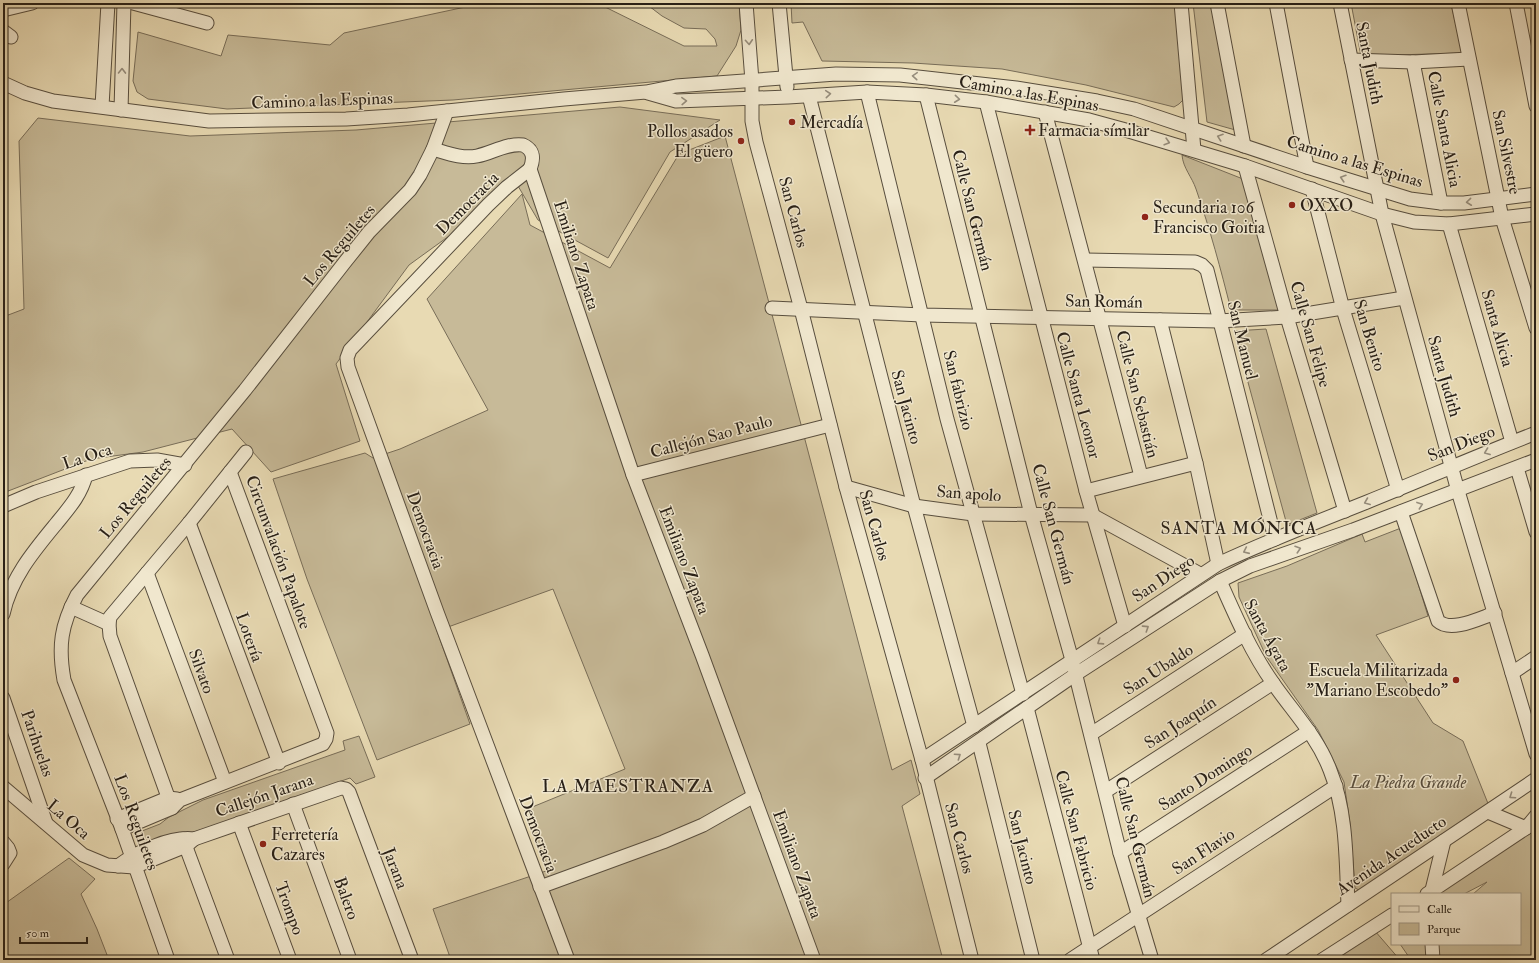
<svg xmlns="http://www.w3.org/2000/svg" width="1539" height="963" font-family="'IM FELL Double Pica',serif">
  <style>
    .green { fill: #c7ba98; stroke: #786d58 }
    .lines { fill: none; stroke-linecap: round; stroke-linejoin: round }
    .minor-casing { stroke: #584e3e; stroke-width: 15 }
    .minor { stroke: #f0e7ce; stroke-width: 13 }
    .oneway { stroke: #968d7c }
    .poi-dot { fill: #8f2418; stroke: #f0e7ce; stroke-width: 1.5 }
    .labels { text-anchor: middle; stroke-width: 3; stroke-linejoin: round; paint-order: stroke }
    .street-label { font-size: 17px; fill: #282017; stroke: #f0e7ce }
    .poi-label { font-size: 17px; fill: #282017; stroke: #f0e7ce; text-anchor: start }
    .park-label { font-size: 17px; font-style: italic; fill: #584e3e; stroke: #f0e7ce }
    .neighbourhood-label { font-size: 18px; letter-spacing: 1px; fill: #282017; stroke: #f0e7ce }
  </style>
  <rect width="100%" height="100%" fill="#e8dab3"/>
  <filter id="stains"><feTurbulence type="fractalNoise" baseFrequency=".005" numOctaves="4"/><feColorMatrix values="0 0 0 0 .2 0 0 0 0 .09 0 0 0 0 .02 0 0 0 .5 -.17"/></filter>
  <radialGradient id="worn" r=".72"><stop offset=".6" stop-color="#630" stop-opacity="0"/><stop offset="1" stop-color="#630" stop-opacity=".3"/></radialGradient>
  <g class="green">
    <polygon points="484,3 597,3 684,46 717,46 715,39 706,29 684,28 662,16 645,3 739,3 741,30 736,46 717,76 453,100 227,109 148,99 137,92 133,81 138,32 221,56 228,35 330,45 344,33"/>
    <polygon points="791,3 1178,3 1187,96 1179,104 1174,107 1086,85 1002,69 913,63 822,61 803,22 792,23"/>
    <polygon points="1193,3 1214,3 1239,131 1207,122"/>
    <polygon points="1351,3 1451,3 1462,53 1361,56"/>
    <polygon points="620,107 720,120 670,152 608,258 538,220 518,186 409,265 336,364 360,441 271,472 232,429 143,452 91,459 3,493 3,317 24,309 19,141 38,118 190,136 356,130"/>
    <polygon points="725,136 892,770 911,760 920,794 902,806 943,960 451,960 433,909 549,870 525,810 625,769 553,589 437,631 470,724 377,760 307,579 273,479 365,453 373,458 400,449 488,410 427,299 522,194 530,225 610,268 679,154"/>
    <path d="M1182,155L1243,179L1282,304L1278,310H1231C1221,270 1210,229 1196,189C1192,177 1183,168 1182,155Z"/>
    <polygon points="1266,329 1317,513 1287,525 1234,331"/>
    <polygon points="1401,528 1428,616 1376,635 1433,723 1463,741 1489,806 1359,890 1355,888 1350,824 1344,782 1318,730 1266,656 1239,597 1238,583 1287,566 1362,534 1365,542"/>
    <polygon points="359,736 375,777 356,784 350,778 201,830 143,847 138,840 142,831 160,824 169,817 203,800 345,750 343,741"/>
    <polygon points="1536,823 1536,960 1411,960 1400,944 1520,944 1520,894 1473,894 1487,882 1464,894 1426,894"/>
    <polygon points="69,858 95,879 81,894 97,929 109,960 3,960 3,905"/>
    <polygon points="1375,931 1400,960 1331,960"/>
  </g>
  <g class="lines">
    <g class="minor-casing">
      <g id="minor">
        <polyline points="133,3 207,23"/>
        <polyline points="746,3 752,81 752,121 756,142 801,309 846,487 922,760 972,960"/>
        <polyline points="779,3 787,87"/>
        <polyline points="1181,3 1194,150"/>
        <polyline points="1217,3 1244,146"/>
        <polyline points="1276,3 1307,167"/>
        <polyline points="1340,3 1382,214 1458,491 1536,754"/>
        <polyline points="1458,3 1502,218 1536,328"/>
        <polyline points="1516,3 1536,106"/>
        <polyline points="3,10 32,3"/>
        <polyline points="3,31 11,37"/>
        <polyline points="1351,60 1413,62 1469,59"/>
        <polyline points="1413,62 1441,203"/>
        <polyline points="3,83 25,93 53,101 209,121 346,119 408,115 564,99 646,92 676,86 836,74 900,75 1016,88 1097,101 1134,109 1307,167 1410,199 1441,203 1464,203 1536,194"/>
        <polyline points="867,92 947,419 1023,694"/>
        <polyline points="648,93 676,101 788,97 867,92 926,95 986,102 1089,120 1122,129 1245,166 1382,214 1414,222 1449,224 1536,214"/>
        <polyline points="926,95 1031,514 1072,660 1120,853 1152,960"/>
        <polyline points="809,96 914,506 974,726"/>
        <polyline points="986,102 1086,491 1125,626"/>
        <polyline points="102,106 108,3"/>
        <polyline points="121,110 124,3"/>
        <polyline points="1045,112 1141,476"/>
        <path d="M433,149C447,153 462,159 477,156C492,153 507,143 523,145C534,150 534,159 530,169"/>
        <polyline points="1245,166 1287,317 1345,511"/>
        <polyline points="530,169 507,187 488,205 350,350 347,358 348,367 437,612 568,960"/>
        <polyline points="530,169 633,475 702,655 814,960"/>
        <polyline points="1312,189 1343,309 1398,490"/>
        <polyline points="1449,224 1512,442"/>
        <polyline points="1085,260 1195,262 1202,265 1207,270 1275,539"/>
        <polyline points="772,308 922,315 1219,321 1287,317 1404,298"/>
        <polyline points="1160,320 1196,463 1218,564"/>
        <polyline points="1517,468 1536,532"/>
        <polyline points="633,475 830,425"/>
        <polyline points="846,487 914,506 973,514 1092,515 1200,574"/>
        <polyline points="1086,491 1196,463"/>
        <polyline points="3,506 36,492 130,461 157,460 185,465"/>
        <path d="M1401,512L1438,621C1451,633 1480,618 1495,613"/>
        <polyline points="189,523 279,763"/>
        <polyline points="147,573 225,782"/>
        <path d="M1220,581C1235,615 1251,652 1273,683C1293,712 1317,736 1330,770C1347,812 1346,860 1348,905"/>
        <polyline points="71,607 109,624"/>
        <path d="M3,614C11,578 33,552 56,524C69,508 81,495 86,475"/>
        <polyline points="1512,673 1536,657"/>
        <polyline points="3,698 46,823"/>
        <polyline points="1027,708 1093,960"/>
        <polyline points="1091,734 1245,634"/>
        <polyline points="979,743 1033,960"/>
        <path d="M922,760L1218,564C1267,541 1317,522 1367,502C1424,479 1479,455 1536,433"/>
        <polyline points="925,778 1076,674 1220,581 1250,566 1353,530 1536,460"/>
        <polyline points="3,787 83,855 107,865 134,867 186,846 194,839"/>
        <polyline points="1106,791 1273,683"/>
        <polyline points="293,804 350,960"/>
        <polyline points="172,808 110,636 109,624 110,617 189,523 246,452"/>
        <polyline points="1488,812 1526,828"/>
        <polyline points="117,819 168,798 177,799"/>
        <polyline points="239,823 290,960"/>
        <polyline points="122,829 172,808 180,800 323,744 326,739 327,733 230,472"/>
        <polyline points="183,839 228,960"/>
        <polyline points="3,842 8,848 10,853 3,864"/>
        <polyline points="1120,853 1309,731"/>
        <path d="M118,866C136,852 171,836 194,839L341,788L346,789L349,792L412,960"/>
        <polyline points="540,887 663,842 703,825 754,796"/>
        <polyline points="1427,894 1526,828 1536,816"/>
        <polyline points="1431,894 1444,841"/>
        <polyline points="1432,944 1433,960"/>
        <path d="M168,960L122,829L64,680C58,646 61,625 77,595L245,390L345,262L369,232L410,190L420,175L433,149L447,111"/>
        <polyline points="1070,960 1336,786"/>
        <polyline points="1266,960 1536,779"/>
        <polyline points="1322,960 1392,915"/>
      </g>
    </g>
    <use href="#minor" class="minor"/>
  </g>
  <defs><path id="oneway-chevron" d="M-2-3.5L2.5 0L-2 3.5" fill="none" stroke-width="1.6" stroke-linecap="round" stroke-linejoin="round"/></defs>
  <g class="oneway">
    <use href="#oneway-chevron" transform="translate(749 42) rotate(86)"/>
    <use href="#oneway-chevron" transform="translate(122 71) rotate(-89)"/>
    <use href="#oneway-chevron" transform="translate(915 76) rotate(-176)"/>
    <use href="#oneway-chevron" transform="translate(828 94) rotate(-5)"/>
    <use href="#oneway-chevron" transform="translate(957 99) rotate(6)"/>
    <use href="#oneway-chevron" transform="translate(684 101) rotate(-2)"/>
    <use href="#oneway-chevron" transform="translate(1220 137) rotate(-161)"/>
    <use href="#oneway-chevron" transform="translate(1167 142) rotate(16)"/>
    <use href="#oneway-chevron" transform="translate(1343 178) rotate(-163)"/>
    <use href="#oneway-chevron" transform="translate(1469 202) rotate(174)"/>
    <use href="#oneway-chevron" transform="translate(1487 452) rotate(159)"/>
    <use href="#oneway-chevron" transform="translate(1367 502) rotate(158)"/>
    <use href="#oneway-chevron" transform="translate(1420 505) rotate(-20)"/>
    <use href="#oneway-chevron" transform="translate(1298 549) rotate(-18)"/>
    <use href="#oneway-chevron" transform="translate(1246 551) rotate(156)"/>
    <use href="#oneway-chevron" transform="translate(1146 628) rotate(-33)"/>
    <use href="#oneway-chevron" transform="translate(1100 642) rotate(147)"/>
    <use href="#oneway-chevron" transform="translate(958 756) rotate(-34)"/>
    <use href="#oneway-chevron" transform="translate(1512 796) rotate(146)"/>
  </g>
  <g class="poi-dot">
    <circle cx="792" cy="122" r="4"/>
    <path d="M1028 124h4v4h4v4h-4v4h-4v-4h-4v-4h4z"/>
    <circle cx="741" cy="141" r="4"/>
    <circle cx="1292" cy="205" r="4"/>
    <circle cx="1145" cy="217" r="4"/>
    <circle cx="1456" cy="680" r="4"/>
    <circle cx="263" cy="844" r="4"/>
  </g>
  <g class="labels">
    <g class="street-label">
      <text transform="translate(1370 63) rotate(79)" y="6">Santa Judith</text>
      <text transform="translate(1029 93) rotate(10)" y="6">Camino a las Espinas</text>
      <text transform="translate(322 100) rotate(-2)" y="6">Camino a las Espinas</text>
      <text transform="translate(1445 129) rotate(79)" y="6">Calle Santa Alicia</text>
      <text transform="translate(1507 152) rotate(78)" y="6">San Silvestre</text>
      <text transform="translate(1355 161) rotate(17)" y="6">Camino a las Espinas</text>
      <text transform="translate(467 203) rotate(-45)" y="6">Democracia</text>
      <text transform="translate(973 210) rotate(76)" y="6">Calle San Germán</text>
      <text transform="translate(794 212) rotate(75)" y="6">San Carlos</text>
      <text transform="translate(339 245) rotate(-50)" y="6">Los Reguiletes</text>
      <text transform="translate(577 255) rotate(72)" y="6">Emiliano Zapata</text>
      <text transform="translate(1104 301) rotate(1)" y="6">San Román</text>
      <text transform="translate(1498 328) rotate(74)" y="6">Santa Alicia</text>
      <text transform="translate(1311 334) rotate(74)" y="6">Calle San Felipe</text>
      <text transform="translate(1370 335) rotate(73)" y="6">San Benito</text>
      <text transform="translate(1243 340) rotate(76)" y="6">San Manuel</text>
      <text transform="translate(1445 376) rotate(74)" y="6">Santa Judith</text>
      <text transform="translate(959 390) rotate(76)" y="6">San fabrizio</text>
      <text transform="translate(1138 394) rotate(76)" y="6">Calle San Sebastián</text>
      <text transform="translate(1079 395) rotate(75)" y="6">Calle Santa Leonor</text>
      <text transform="translate(907 407) rotate(75)" y="6">San Jacinto</text>
      <text transform="translate(711 436) rotate(-15)" y="6">Callejón Sao Paulo</text>
      <text transform="translate(1461 443) rotate(-22)" y="6">San Diego</text>
      <text transform="translate(87 456) rotate(-18)" y="6">La Oca</text>
      <text transform="translate(969 493) rotate(4)" y="6">San apolo</text>
      <text transform="translate(135 497) rotate(-50)" y="6">Los Reguiletes</text>
      <text transform="translate(1054 524) rotate(75)" y="6">Calle San Germán</text>
      <text transform="translate(875 525) rotate(74)" y="6">San Carlos</text>
      <text transform="translate(426 530) rotate(70)" y="6">Democracia</text>
      <text transform="translate(279 552) rotate(70)" y="6">Circunvalación Papalote</text>
      <text transform="translate(685 560) rotate(69)" y="6">Emiliano Zapata</text>
      <text transform="translate(1163 578) rotate(-34)" y="6">San Diego</text>
      <text transform="translate(1268 635) rotate(61)" y="6">Santa Ágata</text>
      <text transform="translate(250 637) rotate(70)" y="6">Lotería</text>
      <text transform="translate(1158 669) rotate(-33)" y="6">San Ubaldo</text>
      <text transform="translate(202 671) rotate(70)" y="6">Silvato</text>
      <text transform="translate(1180 722) rotate(-33)" y="6">San Joaquín</text>
      <text transform="translate(38 743) rotate(71)" y="6">Parihuelas</text>
      <text transform="translate(1205 777) rotate(-33)" y="6">Santo Domingo</text>
      <text transform="translate(264 795) rotate(-19)" y="6">Callejón Jarana</text>
      <text transform="translate(69 819) rotate(41)" y="6">La Oca</text>
      <text transform="translate(137 822) rotate(70)" y="6">Los Reguiletes</text>
      <text transform="translate(1077 830) rotate(75)" y="6">Calle San Fabricio</text>
      <text transform="translate(539 834) rotate(69)" y="6">Democracia</text>
      <text transform="translate(1136 837) rotate(76)" y="6">Calle San Germán</text>
      <text transform="translate(960 838) rotate(75)" y="6">San Carlos</text>
      <text transform="translate(1023 847) rotate(76)" y="6">San Jacinto</text>
      <text transform="translate(1203 851) rotate(-33)" y="6">San Flavio</text>
      <text transform="translate(1391 855) rotate(-34)" y="6">Avenida Acueducto</text>
      <text transform="translate(798 864) rotate(70)" y="6">Emiliano Zapata</text>
      <text transform="translate(396 868) rotate(69)" y="6">Jarana</text>
      <text transform="translate(347 898) rotate(70)" y="6">Balero</text>
      <text transform="translate(290 908) rotate(70)" y="6">Trompo</text>
    </g>
    <g class="poi-label">
      <text x="800" y="128">Mercadía</text>
      <text x="1038" y="136">Farmacia símilar</text>
      <text x="733" y="137" text-anchor="end">Pollos asados<tspan x="733" dy="20">El güero</tspan></text>
      <text x="1300" y="211">OXXO</text>
      <text x="1153" y="213">Secundaria 106<tspan x="1153" dy="20">Francisco Goitia</tspan></text>
      <text x="1448" y="676" text-anchor="end">Escuela Militarizada<tspan x="1448" dy="20">"Mariano Escobedo"</tspan></text>
      <text x="271" y="840">Ferretería<tspan x="271" dy="20">Cazares</tspan></text>
    </g>
    <g class="park-label">
      <text x="1408" y="788">La Piedra Grande</text>
    </g>
    <g class="neighbourhood-label">
      <text x="1239" y="534">SANTA MÓNICA</text>
      <text x="628" y="792">LA MAESTRANZA</text>
    </g>
  </g>
  <rect width="1539" height="963" fill="none" stroke="#e8dab3" stroke-width="16"/>
  <rect x="4" y="4" width="1531" height="955" fill="none" stroke="#282017" stroke-width="2"/>
  <rect x="8" y="8" width="1523" height="947" fill="none" stroke="#282017"/>
  <rect x="1391" y="893" width="130" height="52" fill="#f0e7ce" stroke="#a09785"/>
  <rect x="1399" y="906" width="20" height="6" fill="#f0e7ce" stroke="#a09785"/>
  <text x="1427" y="913" font-size="12" fill="#282017">Calle</text>
  <rect x="1399" y="923" width="20" height="12" fill="#c7ba98" stroke="#a09785"/>
  <text x="1427" y="933" font-size="12" fill="#282017">Parque</text>
  <path d="M20 937v6h67v-6" fill="none" stroke="#282017" stroke-width="2"/>
  <text x="26" y="937" font-size="12" fill="#282017" stroke="#f0e7ce" stroke-width="3" paint-order="stroke">50 m</text>
  <rect width="100%" height="100%" filter="url(#stains)"/>
  <rect width="100%" height="100%" fill="url(#worn)"/>
</svg>
